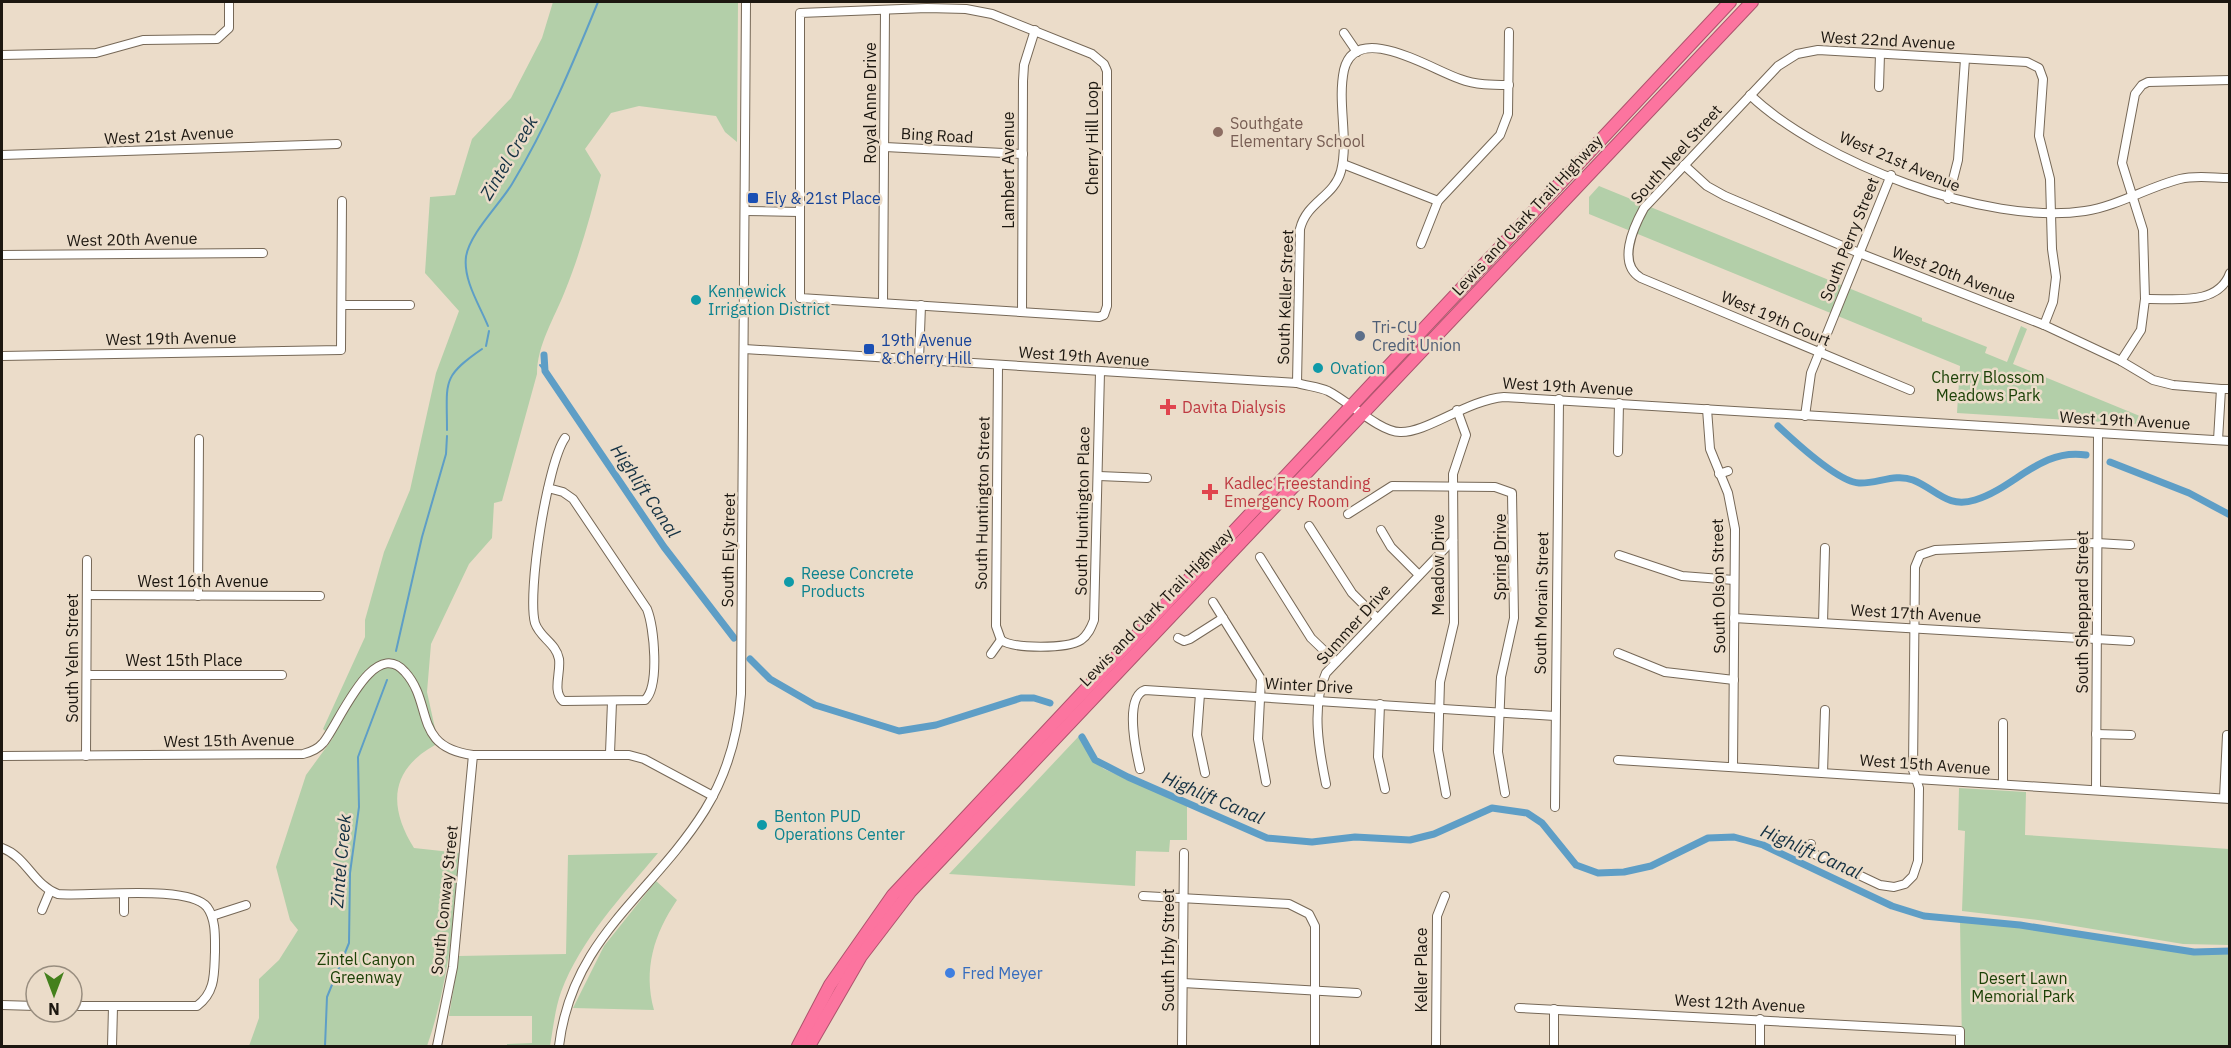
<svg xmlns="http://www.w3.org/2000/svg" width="2231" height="1048" font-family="'IBM Plex Sans',sans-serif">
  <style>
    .green { fill: #b3cfa9 }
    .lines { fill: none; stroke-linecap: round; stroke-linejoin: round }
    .stream { stroke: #5e9ec6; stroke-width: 2 }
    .canal { stroke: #5e9ec6; stroke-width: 7 }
    .minor-casing { stroke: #766857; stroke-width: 10 }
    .highway-casing { stroke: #ae536d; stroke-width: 14 }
    .minor { stroke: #fff; stroke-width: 8 }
    .highway { stroke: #fc749f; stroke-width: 12 }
    .education-dot { fill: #8d6e63; stroke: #ebdcc9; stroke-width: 2 }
    .transit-dot { fill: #1a4fb4; stroke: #ebdcc9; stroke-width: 2 }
    .culture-dot { fill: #0f9aa8; stroke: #ebdcc9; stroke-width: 2 }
    .service-dot { fill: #5c6f8a; stroke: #ebdcc9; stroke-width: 2 }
    .health-dot { fill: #e0444e; stroke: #ebdcc9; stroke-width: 2 }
    .shop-dot { fill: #3f7fe0; stroke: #ebdcc9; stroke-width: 2 }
    .labels { text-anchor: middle; stroke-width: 5; stroke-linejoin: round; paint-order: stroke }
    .street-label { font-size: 16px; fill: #1c1710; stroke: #ebdcc9 }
    .education-label { font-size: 16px; fill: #785e54; stroke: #ebdcc9; text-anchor: start }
    .transit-label { font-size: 16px; fill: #164399; stroke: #ebdcc9; text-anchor: start }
    .culture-label { font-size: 16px; fill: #0d838f; stroke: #ebdcc9; text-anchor: start }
    .service-label { font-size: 16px; fill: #4e5e75; stroke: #ebdcc9; text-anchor: start }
    .park-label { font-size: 16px; fill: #1b4106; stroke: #ebdcc9 }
    .health-label { font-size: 16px; fill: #be3a42; stroke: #ebdcc9; text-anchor: start }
    .shop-label { font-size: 16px; fill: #366cbe; stroke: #ebdcc9; text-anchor: start }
    .water-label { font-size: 18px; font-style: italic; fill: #133042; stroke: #ebdcc9 }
  </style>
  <rect width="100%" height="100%" fill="#ebdcc9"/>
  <g class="green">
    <path d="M553,2H738L737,142L725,132L716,116L639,106L611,113L585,149L601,175C591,214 580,254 565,291C554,319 537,345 537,374L502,501L494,503L492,538L469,564L431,644L427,692L436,733L435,745C390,770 388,806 414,848L460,853C455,917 448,986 427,1046H249L259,1018V979L279,960L298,930L290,920L276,867L306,775L333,738L323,729L365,637V620L384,552L410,490L436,373L459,311L425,273L430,197L455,195L472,139L511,98L542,38Z"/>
    <polygon points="1599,186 1922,318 1922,321 1987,347 1985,353 2007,362 2021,326 2027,329 2013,364 2152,421 2151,425 1957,413 1960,366 1589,214 1589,197"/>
    <polygon points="1079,736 1093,761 1104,769 1187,806 1187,840 1170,840 1169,852 1136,851 1135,886 949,874"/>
    <polygon points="1959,788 2026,792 2025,835 2229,849 2229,945 2183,944 2038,920 1962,911 1965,831 1958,830"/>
    <path d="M658,853C622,896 581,939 561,992C555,1009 553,1029 550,1046H507V1044L532,1043V1016H449L459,956L566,954L568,855Z"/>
    <path d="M656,881L677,900C654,934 643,969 654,1010L573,1008L604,946Z"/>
    <polygon points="1960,920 2197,951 2229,950 2229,1046 1962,1046"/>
  </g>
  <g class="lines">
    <g class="stream">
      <path d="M488,326C480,306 463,280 466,257C469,234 500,204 512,184C547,126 573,63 598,2"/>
      <polyline points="486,346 489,331"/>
      <polyline points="540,365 545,371"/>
      <path d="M447,430C447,382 441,377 482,349"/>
      <polyline points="396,651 422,537 446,454 447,436"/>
      <polyline points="325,1046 327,997 349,943 350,873 359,807 358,757 387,680"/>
    </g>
    <g class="canal">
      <polyline points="544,355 545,371 664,547 734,638"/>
      <path d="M1778,426C1794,441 1838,482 1859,483C1877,484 1895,473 1913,480C1936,489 1947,509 1975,500C2015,488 2040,448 2086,455"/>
      <polyline points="2110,462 2189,493 2230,515"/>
      <polyline points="750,659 770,679 815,705 899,731 936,725 1021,698 1034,698 1050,703"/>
      <polyline points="1082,737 1095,760 1128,777 1267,838 1312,842 1355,837 1410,840 1434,834 1492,808 1527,813 1542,823 1576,865 1598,873 1624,872 1651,866 1708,838 1734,837 1763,845 1892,906 1924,916 2020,925 2194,952 2230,951"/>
    </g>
    <g class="minor-casing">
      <g id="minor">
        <polygon points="927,8 966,9 992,14 1092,54 1104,64 1107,71 1107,306 1104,315 1099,317 800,298 800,13"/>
        <polyline points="1344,33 1357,52"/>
        <polyline points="2,55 96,53 143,40 217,39 229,28 229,2"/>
        <polyline points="1879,87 1880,54"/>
        <path d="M1750,95C1821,162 1986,226 2085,211C2118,206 2148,187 2180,179C2196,175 2213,178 2230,178"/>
        <polyline points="885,147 1023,154"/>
        <polyline points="2,155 337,144"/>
        <polyline points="1343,164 1438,201"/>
        <polyline points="1684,165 1707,186 1725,196 1859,253 2044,325 2121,361 2153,380 2173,385 2221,389"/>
        <polyline points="1948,199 1958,160 1965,59"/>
        <polyline points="745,211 799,212"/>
        <polyline points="1421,244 1438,201 1500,135 1508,114 1509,32"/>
        <polyline points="2,255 263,253"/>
        <path d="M2145,299C2173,298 2218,307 2230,273"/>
        <polyline points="883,303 885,10"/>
        <polyline points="343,305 410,305"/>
        <polyline points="1022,312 1023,81 1024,65 1035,30"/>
        <path d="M744,349L1297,383C1307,386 1319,387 1328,391C1348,401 1380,432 1400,432C1427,433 1467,400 1504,397L2230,441"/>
        <polyline points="2,356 341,350 342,201"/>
        <polyline points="919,360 921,305"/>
        <polyline points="2121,361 2141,330 2145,299 2143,230 2122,163 2135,94 2142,85 2148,82 2230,80"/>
        <polyline points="998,365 996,626 1001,640"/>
        <path d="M1297,383L1300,229C1307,201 1334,197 1341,171C1349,139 1337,103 1344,70C1356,20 1432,70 1460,79C1476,85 1492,85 1509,85"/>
        <path d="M1910,390L1641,278C1617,264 1633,228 1644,208L1778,66L1797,54L1818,50L2027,62L2039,68L2043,79L2039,136L2050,179L2052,249L2056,277L2053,302L2044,325"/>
        <polyline points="1707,409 1710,449 1728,493 1735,529 1733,767"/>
        <polyline points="1805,416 1811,373 1891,175"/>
        <polyline points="2218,440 2221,389 2230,389"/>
        <polyline points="1618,452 1619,403"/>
        <polyline points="1719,474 1728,471"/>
        <polyline points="1099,476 1147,478"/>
        <path d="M548,488L563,492L573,499L647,609C654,627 660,686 645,700L563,701C552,691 561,673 559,659C556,643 540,638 535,623C527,593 547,464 565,438"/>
        <polyline points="1348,514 1392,486 1495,487 1512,493 1514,618 1501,677 1498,752 1505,793"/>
        <polyline points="1309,526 1352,593 1377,618"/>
        <polyline points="1381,530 1391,547 1419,575"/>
        <polyline points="1619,555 1682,576 1734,580"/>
        <polyline points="1260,557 1311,638 1336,662"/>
        <polyline points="87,595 320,596"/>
        <polyline points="198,596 199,439"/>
        <polyline points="1213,602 1261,679 1258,739 1266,782"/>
        <polyline points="1734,618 2130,641"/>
        <polyline points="1823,623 1825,548"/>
        <polyline points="1178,638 1184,641 1190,639 1223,618"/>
        <path d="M1001,640C1014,649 1067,649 1081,640C1088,635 1091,628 1094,620L1100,372"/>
        <polyline points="1618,653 1665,672 1734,680"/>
        <polyline points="991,654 1001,640"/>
        <polyline points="87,675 282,675"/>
        <polyline points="1200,694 1197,735 1205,773"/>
        <polyline points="1380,704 1378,757 1385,789"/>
        <polyline points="2096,734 2131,735"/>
        <polyline points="610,753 612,702"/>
        <path d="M2,756L303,754C311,752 318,749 323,743C338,726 373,635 405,672C434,704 412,747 473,755H629L644,759L713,796"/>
        <polyline points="86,756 87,560"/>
        <polyline points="1618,760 2230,799"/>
        <path d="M1140,769C1136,752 1124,697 1145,690L1555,716"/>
        <polyline points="1823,773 1825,710"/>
        <path d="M1326,784C1319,750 1311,706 1326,673L1453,540"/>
        <polyline points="2003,784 2003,723"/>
        <polyline points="2096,790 2098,434"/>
        <polyline points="1446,794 1438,750 1440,682 1454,623 1453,474 1466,435 1457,410"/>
        <polyline points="2224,798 2227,735"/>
        <polyline points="1555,807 1559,399"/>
        <polyline points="1811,844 1808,851 1880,885 1894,887 1905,884 1913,876 1918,861 1919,788 1913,770 1915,567 1920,555 1935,550 2097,543 2130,545"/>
        <path d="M2,848C27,857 33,885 58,894C90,897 188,884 207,907C216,919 215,937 215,952C214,973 216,992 197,1006H72"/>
        <polyline points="1143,896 1289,904 1309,914 1315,926 1315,1046"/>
        <polyline points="42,910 50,891"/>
        <polyline points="124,912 124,894"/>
        <polyline points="212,916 246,905"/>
        <polyline points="1183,983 1357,993"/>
        <polyline points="2,1005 36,1006"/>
        <polyline points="1519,1008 1960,1031 1960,1046"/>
        <polyline points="112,1046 113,1007"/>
        <polyline points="437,1046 453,967 473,755"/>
        <path d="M559,1046C572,937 652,895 705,810C727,774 738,736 741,694L746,2"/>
        <polyline points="1182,1046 1184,853"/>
        <polyline points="1436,1046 1437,916 1445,896"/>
        <polyline points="1554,1046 1554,1009"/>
        <polyline points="1760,1046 1760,1019"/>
      </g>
    </g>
    <g class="highway-casing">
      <g id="highway">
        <polyline points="798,1046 830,985 893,895 1730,2"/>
        <polyline points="809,1046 861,956 910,892 1752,2"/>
      </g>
    </g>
    <use href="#minor" class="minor"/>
    <use href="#highway" class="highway"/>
  </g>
  <circle class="education-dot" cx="1218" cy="132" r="6"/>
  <g class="transit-dot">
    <rect x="747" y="192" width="12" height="12" rx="3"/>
    <rect x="863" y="343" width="12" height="12" rx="3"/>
  </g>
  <g class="culture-dot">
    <circle cx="696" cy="300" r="6"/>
    <circle cx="1318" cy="368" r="6"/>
    <circle cx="789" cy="582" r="6"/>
    <circle cx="762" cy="825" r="6"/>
  </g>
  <circle class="service-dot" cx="1360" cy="336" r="6"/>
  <g class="health-dot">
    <path d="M1165 398h6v6h6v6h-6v6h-6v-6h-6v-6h6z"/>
    <path d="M1207 483h6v6h6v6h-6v6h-6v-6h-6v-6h6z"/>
  </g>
  <circle class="shop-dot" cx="950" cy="973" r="6"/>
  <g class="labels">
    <g class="street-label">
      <text transform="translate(1888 40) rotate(3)" y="6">West 22nd Avenue</text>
      <text transform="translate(870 103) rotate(-90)" y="6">Royal Anne Drive</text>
      <text transform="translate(169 135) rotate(-3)" y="6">West 21st Avenue</text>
      <text transform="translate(937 135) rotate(3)" y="6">Bing Road</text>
      <text transform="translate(1092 138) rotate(-90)" y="6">Cherry Hill Loop</text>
      <text transform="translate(1676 154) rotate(-48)" y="6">South Neel Street</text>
      <text transform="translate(1900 161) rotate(23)" y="6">West 21st Avenue</text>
      <text transform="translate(1008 170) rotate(-90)" y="6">Lambert Avenue</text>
      <text transform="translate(1527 215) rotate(-47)" y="6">Lewis and Clark Trail Highway</text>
      <text transform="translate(132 239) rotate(-1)" y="6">West 20th Avenue</text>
      <text transform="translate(1849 239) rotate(-68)" y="6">South Perry Street</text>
      <text transform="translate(1954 274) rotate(21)" y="6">West 20th Avenue</text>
      <text transform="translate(1285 297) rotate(-88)" y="6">South Keller Street</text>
      <text transform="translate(1776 318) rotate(23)" y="6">West 19th Court</text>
      <text transform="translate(171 338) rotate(-1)" y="6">West 19th Avenue</text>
      <text transform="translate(1084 356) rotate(4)" y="6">West 19th Avenue</text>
      <text transform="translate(1568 386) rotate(3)" y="6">West 19th Avenue</text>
      <text transform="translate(2125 420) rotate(3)" y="6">West 19th Avenue</text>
      <text transform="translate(982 503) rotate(-89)" y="6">South Huntington Street</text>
      <text transform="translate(1082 511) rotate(-89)" y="6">South Huntington Place</text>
      <text transform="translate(728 550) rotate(-89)" y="6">South Ely Street</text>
      <text transform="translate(1500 557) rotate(-90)" y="6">Spring Drive</text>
      <text transform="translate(1438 565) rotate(-90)" y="6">Meadow Drive</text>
      <text x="203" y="587">West 16th Avenue</text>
      <text transform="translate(1718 586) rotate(-91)" y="6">South Olson Street</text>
      <text transform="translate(1541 603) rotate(-89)" y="6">South Morain Street</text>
      <text transform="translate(1156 607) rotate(-46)" y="6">Lewis and Clark Trail Highway</text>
      <text transform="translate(2082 612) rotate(-90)" y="6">South Sheppard Street</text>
      <text transform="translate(1916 613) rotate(3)" y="6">West 17th Avenue</text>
      <text transform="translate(1353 624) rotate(-48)" y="6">Summer Drive</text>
      <text transform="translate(72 658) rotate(-90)" y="6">South Yelm Street</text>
      <text x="184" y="666">West 15th Place</text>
      <text transform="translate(1309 685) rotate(3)" y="6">Winter Drive</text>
      <text transform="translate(229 740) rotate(-1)" y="6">West 15th Avenue</text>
      <text transform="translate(1925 764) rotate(4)" y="6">West 15th Avenue</text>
      <text transform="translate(444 900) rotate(-84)" y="6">South Conway Street</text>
      <text transform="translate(1168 950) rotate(-90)" y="6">South Irby Street</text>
      <text transform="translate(1421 970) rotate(-90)" y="6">Keller Place</text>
      <text transform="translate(1740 1003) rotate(3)" y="6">West 12th Avenue</text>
    </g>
    <g class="education-label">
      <text x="1230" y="129">Southgate<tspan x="1230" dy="18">Elementary School</tspan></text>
    </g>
    <g class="transit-label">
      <text x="765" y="204">Ely &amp; 21st Place</text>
      <text x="881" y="346">19th Avenue<tspan x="881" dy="18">&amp; Cherry Hill</tspan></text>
    </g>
    <g class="culture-label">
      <text x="708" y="297">Kennewick<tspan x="708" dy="18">Irrigation District</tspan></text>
      <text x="1330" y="374">Ovation</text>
      <text x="801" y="579">Reese Concrete<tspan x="801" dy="18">Products</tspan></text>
      <text x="774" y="822">Benton PUD<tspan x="774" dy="18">Operations Center</tspan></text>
    </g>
    <g class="service-label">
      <text x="1372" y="333">Tri-CU<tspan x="1372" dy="18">Credit Union</tspan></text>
    </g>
    <g class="park-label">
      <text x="1988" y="383">Cherry Blossom<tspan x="1988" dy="18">Meadows Park</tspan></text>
      <text x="366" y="965">Zintel Canyon<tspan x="366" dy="18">Greenway</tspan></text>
      <text x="2023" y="984">Desert Lawn<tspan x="2023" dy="18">Memorial Park</tspan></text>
    </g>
    <g class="health-label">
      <text x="1182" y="413">Davita Dialysis</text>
      <text x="1224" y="489">Kadlec Freestanding<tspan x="1224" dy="18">Emergency Room</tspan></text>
    </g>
    <g class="shop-label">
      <text x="962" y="979">Fred Meyer</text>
    </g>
    <g class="water-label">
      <text transform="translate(509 158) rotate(-59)" y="6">Zintel Creek</text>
      <text transform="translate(645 491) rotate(56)" y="6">Highlift Canal</text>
      <text transform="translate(1213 798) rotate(23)" y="6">Highlift Canal</text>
      <text transform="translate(1811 852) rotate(24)" y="6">Highlift Canal</text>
      <text transform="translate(341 861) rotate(-85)" y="6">Zintel Creek</text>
    </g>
  </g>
  <rect width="2231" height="1048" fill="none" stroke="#1c1710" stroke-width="6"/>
  <g transform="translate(54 994) rotate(180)"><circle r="28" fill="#ebdcc9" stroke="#988d7f" stroke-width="1.5"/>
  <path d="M0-4.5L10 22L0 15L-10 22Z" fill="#44801c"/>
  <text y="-9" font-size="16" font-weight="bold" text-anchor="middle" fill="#1c1710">N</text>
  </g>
</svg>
